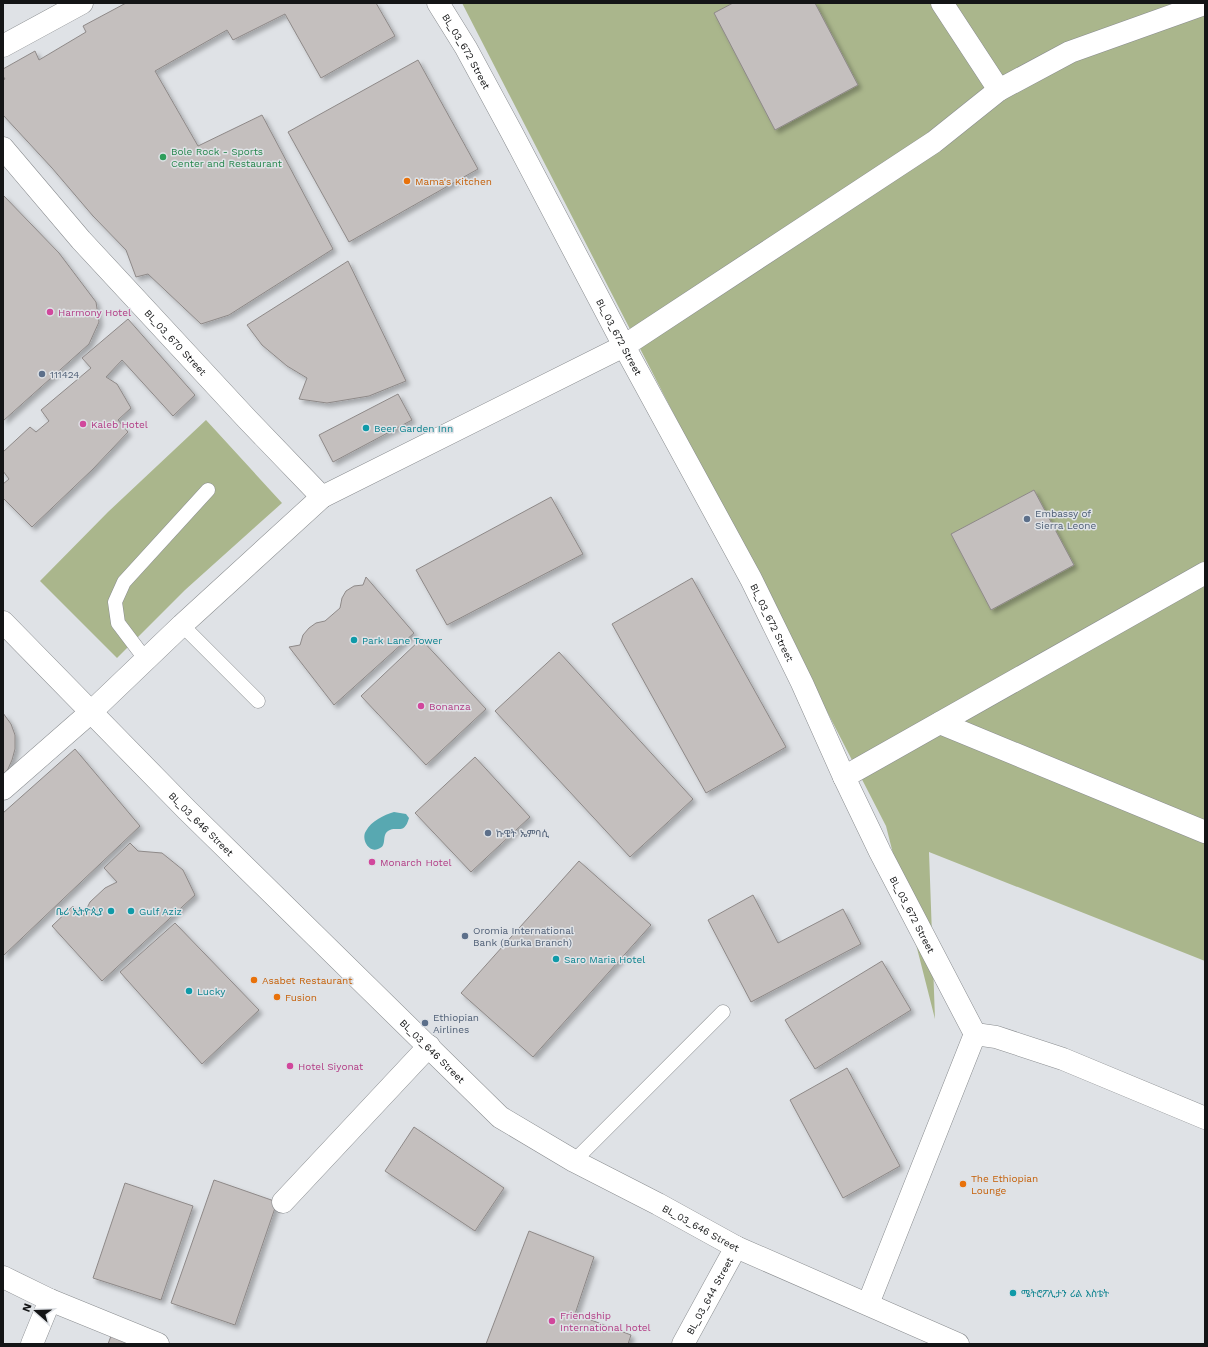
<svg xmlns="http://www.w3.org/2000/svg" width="1208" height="1347" font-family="'Work Sans','Noto Sans Ethiopic',sans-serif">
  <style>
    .green { fill: #aab68c }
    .water { fill: #58a8b1 }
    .building { fill: #c4bfbe; stroke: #8e8988; filter: url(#shadow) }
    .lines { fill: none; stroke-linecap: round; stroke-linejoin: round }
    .lane-casing { stroke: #898c8f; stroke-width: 15 }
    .street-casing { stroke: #898c8f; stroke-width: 23 }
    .lane { stroke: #fff; stroke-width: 14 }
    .street { stroke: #fff; stroke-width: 22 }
    .leisure-dot { fill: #2e9e5b; stroke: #dfe2e6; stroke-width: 1.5 }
    .food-dot { fill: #e8710a; stroke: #dfe2e6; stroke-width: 1.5 }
    .hotel-dot { fill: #d1479c; stroke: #dfe2e6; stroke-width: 1.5 }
    .service-dot { fill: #5c6f8a; stroke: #dfe2e6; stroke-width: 1.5 }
    .culture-dot { fill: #0f9aa8; stroke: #dfe2e6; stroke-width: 1.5 }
    .labels { text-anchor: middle; stroke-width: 3; stroke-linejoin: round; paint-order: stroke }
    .street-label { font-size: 10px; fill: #141516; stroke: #dfe2e6 }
    .leisure-label { font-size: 10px; fill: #27864d; stroke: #dfe2e6; text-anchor: start }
    .food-label { font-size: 10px; fill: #c56008; stroke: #dfe2e6; text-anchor: start }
    .hotel-label { font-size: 10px; fill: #b23c85; stroke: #dfe2e6; text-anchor: start }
    .service-label { font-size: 10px; fill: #4e5e75; stroke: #dfe2e6; text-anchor: start }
    .culture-label { font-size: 10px; fill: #0d838f; stroke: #dfe2e6; text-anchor: start }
  </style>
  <defs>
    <filter id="shadow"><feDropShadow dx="3.5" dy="3.5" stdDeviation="2" flood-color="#0004"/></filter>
  </defs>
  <rect width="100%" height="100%" fill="#dfe2e6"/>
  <g class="green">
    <polygon points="462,3 1205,3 1205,961 929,852 935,1019 886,826"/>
    <polygon points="206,420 282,503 185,590 117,658 40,581 108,512"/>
  </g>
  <path class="water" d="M394,812L406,814L409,818C404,836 397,825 388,831C381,836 388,846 378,849C368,853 361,838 366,831C371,821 384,815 394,812Z"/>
  <g class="building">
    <polygon points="126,3 376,3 395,36 321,78 285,14 233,40 227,30 155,71 198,146 262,115 333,249 229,315 201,324 148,274 136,277 126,250 93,216 52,168 3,115 3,80 5,79 3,76 3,69 35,51 39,60 86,32 83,26"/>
    <polygon points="733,3 815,3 858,85 775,130 714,13"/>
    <polygon points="418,60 478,169 349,242 288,132"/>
    <polygon points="3,195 59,253 96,302 99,322 89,344 3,421"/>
    <polygon points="348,261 406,381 369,396 327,403 299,399 307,378 287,366 262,345 247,325"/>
    <polygon points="128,319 195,395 173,416 122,360 106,377 117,384 131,408 118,420 128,432 93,469 32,527 3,498 3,484 9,479 3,471 3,452 30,427 36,432 49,421 41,410 91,368 82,358"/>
    <polygon points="398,394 412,420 333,462 319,435"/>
    <polygon points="1034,490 1074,565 991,610 951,534"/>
    <polygon points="551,497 583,554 447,625 416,570"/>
    <polygon points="366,577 414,633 334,705 289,647 300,645 303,635 309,628 316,623 325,621 340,608 342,598 346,591 354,586 363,585"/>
    <polygon points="692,578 786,747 706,793 612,624"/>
    <polygon points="421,639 486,709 426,765 361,696"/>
    <polygon points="559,652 693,799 630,857 495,711"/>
    <polygon points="3,713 11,724 15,735 15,749 12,760 8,769 3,775"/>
    <polygon points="75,749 140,826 3,956 3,813"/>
    <polygon points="475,757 530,817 471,872 415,813"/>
    <polygon points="130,843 138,851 162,853 183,870 195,895 102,981 52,926 73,906 83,916 90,902 105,888 117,882 104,868"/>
    <polygon points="579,861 651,925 533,1057 461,993"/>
    <polygon points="753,895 778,943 843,909 861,944 751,1002 708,920"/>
    <polygon points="175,923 259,1010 202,1064 120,972"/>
    <polygon points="882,961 911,1010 815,1069 785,1020"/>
    <polygon points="847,1068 900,1166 843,1198 790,1100"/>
    <polygon points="414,1127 504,1188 475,1231 385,1171"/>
    <polygon points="214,1180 277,1202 235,1325 171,1303"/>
    <polygon points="125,1183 193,1206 161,1300 93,1278"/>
    <polygon points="529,1231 594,1257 575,1314 631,1335 628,1344 486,1344"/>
    <polygon points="114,1328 154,1344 108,1344"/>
  </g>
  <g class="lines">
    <g class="lane-casing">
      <g id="lane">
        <polyline points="182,625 258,701"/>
        <polyline points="146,660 118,623 115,602 124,582 208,490"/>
        <polyline points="574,1161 723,1012"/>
      </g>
    </g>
    <g class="street-casing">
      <g id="street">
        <path id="s1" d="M438,3L466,48L512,133L624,346L751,579L802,683L844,777L880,852L975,1034"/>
        <polyline points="942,3 999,90"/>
        <polyline points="3,46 82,3"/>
        <path id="s2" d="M3,148L81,240L247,419L322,497"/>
        <path id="s3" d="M3,622L187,810L500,1117L574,1161L658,1204L736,1247L958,1344"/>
        <polyline points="940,723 1205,832"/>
        <polyline points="844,777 1205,573"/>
        <polyline points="3,789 91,712 182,625 322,497 624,346 934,142 999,90 1070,52 1199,6 1205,3"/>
        <polyline points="975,1034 996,1037 1063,1059 1205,1118"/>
        <polyline points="283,1202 429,1046"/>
        <polyline points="3,1277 50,1300 158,1344"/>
        <polyline points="868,1304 975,1034"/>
        <polyline points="32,1344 50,1300"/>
        <path id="s4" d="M683,1344L736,1247"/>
      </g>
    </g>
    <use href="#lane" class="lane"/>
    <use href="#street" class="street"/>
  </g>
  <circle class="leisure-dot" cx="163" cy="157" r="4"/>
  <g class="food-dot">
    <circle cx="407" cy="181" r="4"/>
    <circle cx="254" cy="980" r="4"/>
    <circle cx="277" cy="997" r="4"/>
    <circle cx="963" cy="1184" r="4"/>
  </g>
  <g class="hotel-dot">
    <circle cx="50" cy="312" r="4"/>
    <circle cx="83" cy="424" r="4"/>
    <circle cx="421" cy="706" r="4"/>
    <circle cx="372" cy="862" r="4"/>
    <circle cx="290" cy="1066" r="4"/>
    <circle cx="552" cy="1321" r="4"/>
  </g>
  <g class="service-dot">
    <circle cx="42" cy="374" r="4"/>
    <circle cx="1027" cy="519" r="4"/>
    <circle cx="488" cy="833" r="4"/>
    <circle cx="465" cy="936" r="4"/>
    <circle cx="425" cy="1023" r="4"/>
  </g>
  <g class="culture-dot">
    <circle cx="366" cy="428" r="4"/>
    <circle cx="354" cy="640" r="4"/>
    <circle cx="111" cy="911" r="4"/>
    <circle cx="131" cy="911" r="4"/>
    <circle cx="556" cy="959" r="4"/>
    <circle cx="189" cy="991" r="4"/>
    <circle cx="1013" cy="1293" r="4"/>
  </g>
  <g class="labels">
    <g class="street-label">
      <text dy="4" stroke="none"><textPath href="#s1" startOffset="56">BL_03_672 Street</textPath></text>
      <text dy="4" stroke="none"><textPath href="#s1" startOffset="380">BL_03_672 Street</textPath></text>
      <text dy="4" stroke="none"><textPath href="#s2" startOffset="260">BL_03_670 Street</textPath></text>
      <text dy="4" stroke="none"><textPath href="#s1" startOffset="704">BL_03_672 Street</textPath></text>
      <text dy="4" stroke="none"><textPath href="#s3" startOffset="283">BL_03_646 Street</textPath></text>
      <text dy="4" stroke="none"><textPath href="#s1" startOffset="1028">BL_03_672 Street</textPath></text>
      <text dy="4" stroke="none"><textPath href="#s3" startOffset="607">BL_03_646 Street</textPath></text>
      <text dy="4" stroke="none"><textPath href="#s3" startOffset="931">BL_03_646 Street</textPath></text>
      <text dy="4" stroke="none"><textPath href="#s4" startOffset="55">BL_03_644 Street</textPath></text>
    </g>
    <g class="leisure-label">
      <text x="171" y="155">Bole Rock - Sports<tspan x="171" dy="12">Center and Restaurant</tspan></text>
    </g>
    <g class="food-label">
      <text x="415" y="185">Mama's Kitchen</text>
      <text x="262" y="984">Asabet Restaurant</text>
      <text x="285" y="1001">Fusion</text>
      <text x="971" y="1182">The Ethiopian<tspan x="971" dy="12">Lounge</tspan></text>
    </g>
    <g class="hotel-label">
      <text x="58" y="316">Harmony Hotel</text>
      <text x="91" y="428">Kaleb Hotel</text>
      <text x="429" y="710">Bonanza</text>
      <text x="380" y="866">Monarch Hotel</text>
      <text x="298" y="1070">Hotel Siyonat</text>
      <text x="560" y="1319">Friendship<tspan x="560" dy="12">International hotel</tspan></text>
    </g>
    <g class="service-label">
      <text x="50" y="378">111424</text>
      <text x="1035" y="517">Embassy of<tspan x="1035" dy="12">Sierra Leone</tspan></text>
      <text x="496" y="837">ኩዌት ኤምባሲ</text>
      <text x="473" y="934">Oromia International<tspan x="473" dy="12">Bank (Burka Branch)</tspan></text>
      <text x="433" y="1021">Ethiopian<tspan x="433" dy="12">Airlines</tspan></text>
    </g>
    <g class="culture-label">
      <text x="374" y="432">Beer Garden Inn</text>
      <text x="362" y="644">Park Lane Tower</text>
      <text x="103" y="915" text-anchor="end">ቤሪ ኢትዮጲያ</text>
      <text x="139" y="915">Gulf Aziz</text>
      <text x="564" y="963">Saro Maria Hotel</text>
      <text x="197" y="995">Lucky</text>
      <text x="1021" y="1297">ሜትሮፖሊታን ሪል እስቴት</text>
    </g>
  </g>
  <rect width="1208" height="1347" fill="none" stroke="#141516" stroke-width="8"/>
  <g transform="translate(36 1311) rotate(290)" stroke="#dfe2e6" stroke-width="3" paint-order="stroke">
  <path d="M0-3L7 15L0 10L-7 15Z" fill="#141516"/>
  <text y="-6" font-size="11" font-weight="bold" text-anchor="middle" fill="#141516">N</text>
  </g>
</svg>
